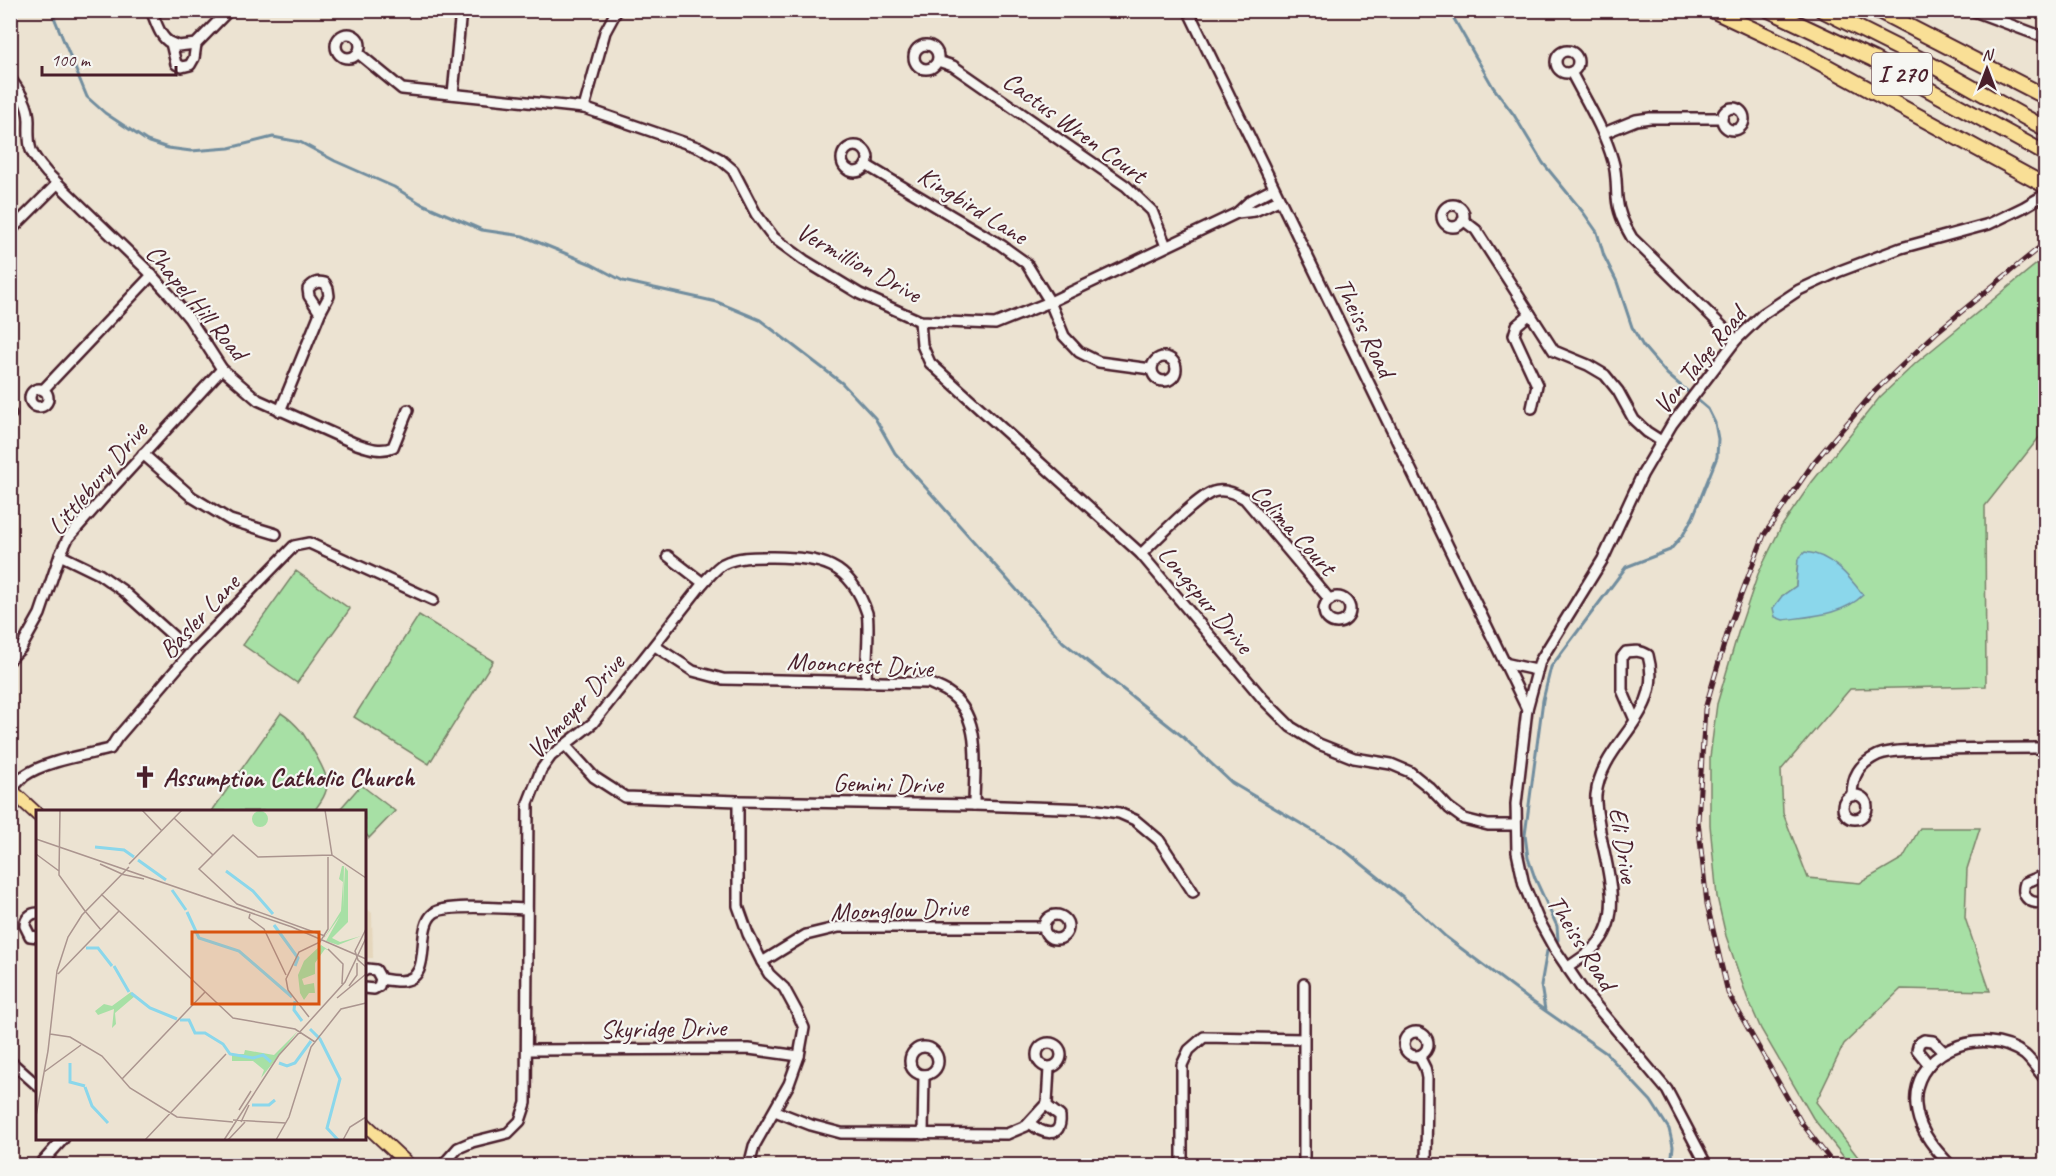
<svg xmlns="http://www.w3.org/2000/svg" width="2056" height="1176" font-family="Caveat,sans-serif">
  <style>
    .built { fill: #e5d6bc }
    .green { fill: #a7e0a5; stroke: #788068; stroke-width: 1.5; fill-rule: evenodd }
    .water { fill: #8bd7eb; stroke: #718d9e; stroke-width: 1.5 }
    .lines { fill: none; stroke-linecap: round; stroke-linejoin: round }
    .stream { stroke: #718d9e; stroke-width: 3 }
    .minor-casing { stroke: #4a1f2b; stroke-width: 14 }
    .major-casing { stroke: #4a1f2b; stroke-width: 16 }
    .highway-casing { stroke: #4a1f2b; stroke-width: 18 }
    .minor { stroke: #f6f6f2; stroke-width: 9 }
    .major { stroke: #f9df96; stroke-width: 12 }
    .highway { stroke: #f9df96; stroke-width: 14 }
    .rail-casing { stroke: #4a1f2b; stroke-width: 5 }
    .rail { stroke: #f6f6f2; stroke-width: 3; stroke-dasharray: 9; stroke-linecap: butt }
    .labels { text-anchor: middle; stroke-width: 4.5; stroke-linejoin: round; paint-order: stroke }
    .shield { fill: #f6f6f2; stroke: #7e6067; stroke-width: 1.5 }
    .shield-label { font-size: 24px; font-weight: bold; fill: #4a1f2b }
    .street-label { font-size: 26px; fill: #4a1f2b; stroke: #f6f6f2 }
    .poi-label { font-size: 26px; font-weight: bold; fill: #4a1f2b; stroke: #f6f6f2; text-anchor: start }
    .inset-river { fill: none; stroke: #8bd7eb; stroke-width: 3 }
    .inset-road { fill: none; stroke: #ab958f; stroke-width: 1.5 }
    .view { fill: #d8530f; fill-opacity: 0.15; stroke: #d8530f; stroke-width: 3 }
    .inset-edge { fill: none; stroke: #4a1f2b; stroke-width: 3 }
  </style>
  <rect width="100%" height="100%" fill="#ece3d2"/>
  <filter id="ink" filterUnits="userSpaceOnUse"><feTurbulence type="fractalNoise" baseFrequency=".0167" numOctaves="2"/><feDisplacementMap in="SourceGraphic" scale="12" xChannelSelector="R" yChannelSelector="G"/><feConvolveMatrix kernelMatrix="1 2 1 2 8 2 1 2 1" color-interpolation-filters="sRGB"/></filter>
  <g filter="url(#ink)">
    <polygon class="built" points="365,907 372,913 373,958 365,958"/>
    <g class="green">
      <path d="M2045,257V430L1985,506L1986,686L1850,689L1781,770L1783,813L1808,878L1860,883L1903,858L1920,828H1980L1967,869L1965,918L1990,991L1901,989L1844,1044L1816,1102L1864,1165H1850L1813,1118L1761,1029L1747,997L1726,936L1717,897L1710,825V757L1717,704L1738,633L1758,574L1781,527L1812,482L1880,397L1916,363ZM1798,559L1811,616L1782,596L1796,586Z"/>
      <polygon points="296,571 350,609 297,683 243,645"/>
      <polygon points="419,615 493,661 429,764 354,717"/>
      <path d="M281,713C289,718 296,725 302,732C308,741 327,772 327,782C328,793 320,803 314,811H212Z"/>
      <polygon points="361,785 395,811 369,838 365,833 364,812 342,811 340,809"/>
    </g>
    <path class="water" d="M1805,552C1830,554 1849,576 1863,595C1843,615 1811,616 1783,620L1775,617L1773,608L1782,596L1796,586L1798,559Z"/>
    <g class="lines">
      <g class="stream">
        <polyline points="51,10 87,97 105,113 147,141 168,148 191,151 229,148 273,137 300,142 335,161 394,187 420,203 482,230 523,236 591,264 623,281 717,302 760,320 842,383 875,418 895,453 1063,642 1182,736 1232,783 1342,848 1403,897 1446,937 1527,998 1606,1053 1651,1101 1669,1129 1673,1146 1671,1166"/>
        <polyline points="1449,10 1493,87 1514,115 1543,163 1583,212 1597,232 1604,256 1617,282 1632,327 1643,346 1667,374 1708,409 1715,423 1718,439 1717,457 1693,517 1683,535 1670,550 1626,567 1551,667 1543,700 1525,835 1528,858 1535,878 1557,926 1558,940 1547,951 1541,985 1545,1010"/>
      </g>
      <g class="minor-casing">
        <g id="minor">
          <path d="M151,10C156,22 160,38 171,43L176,64L182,67L190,65L194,58L196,44"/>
          <polyline points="1188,10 1527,709"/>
          <polyline points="1971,10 2046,38"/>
          <circle cx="348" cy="46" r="12"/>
          <polyline points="171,43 178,46 196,44 229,10"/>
          <circle cx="926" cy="57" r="12"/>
          <circle cx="1567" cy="62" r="11"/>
          <polyline points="358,53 402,89 584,108 700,148 720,159 733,170 756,214 774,238 804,260 860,294 920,321 995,324 1050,302 1237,213 1250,201 1273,189"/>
          <polyline points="938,61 953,66 1126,186 1152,211 1166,246"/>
          <path d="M1571,72C1586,101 1604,129 1613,161C1617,174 1616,186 1617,198C1618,213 1624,225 1632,238L1736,340"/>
          <path d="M10,78C19,91 29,104 29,121C29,130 28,141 31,150C34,158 41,166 47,173L147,270L169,294L189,318L222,369L258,400L354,443C366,447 380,453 393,447L408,410"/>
          <polyline points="453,94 461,10"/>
          <polyline points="584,108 605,32 617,10"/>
          <circle cx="1733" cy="119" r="11"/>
          <polyline points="1604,133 1636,120 1650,118 1721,118"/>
          <circle cx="855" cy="159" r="13"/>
          <polyline points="866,165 1001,245 1026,263 1050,302 1064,336 1079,352 1099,362 1151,369"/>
          <circle cx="1453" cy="216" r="11"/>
          <polyline points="1237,213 1255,211 1279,200"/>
          <polyline points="1463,220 1476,230 1554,351 1588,365 1605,375 1618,391 1634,420 1647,432 1661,441"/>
          <polyline points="10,231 57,184"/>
          <polyline points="1530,314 1517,325 1514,335 1537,385 1532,408"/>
          <polyline points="920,321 922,345 930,363 1141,554 1263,699 1291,727 1319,744 1354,758 1391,764 1410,772 1430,788 1449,808 1464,819 1488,825 1515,825"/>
          <circle cx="1164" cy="369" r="12"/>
          <circle cx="39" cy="398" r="9"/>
          <polyline points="43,390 152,275"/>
          <path d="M280,411L320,313L329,296L328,289L325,283C317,281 313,283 308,289L309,296L320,313"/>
          <polyline points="10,414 11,414"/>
          <polyline points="143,454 192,497 230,520 276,534"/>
          <path d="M1141,554C1155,541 1197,497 1213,492C1224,488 1235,493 1245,499L1330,600"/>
          <polyline points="60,555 99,574 122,590 183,645"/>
          <polyline points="668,556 703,583"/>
          <circle cx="1337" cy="610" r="13"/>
          <path d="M655,646L693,671L723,679L929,683C935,686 941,688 946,691C984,715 974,767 974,805"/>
          <polyline points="10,659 21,648 40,614 60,555 68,538 106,495 222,369"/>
          <polyline points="1504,663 1536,670"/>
          <polyline points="566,746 594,777 625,797 738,801 974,805 1091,809 1119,813 1135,820 1159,840 1193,892"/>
          <path d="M11,790C15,785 20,780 24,776C45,761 86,755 110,749L117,738L191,652L294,546L309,543L433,600"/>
          <circle cx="1855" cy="807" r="12"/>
          <path d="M1852,796C1852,776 1859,764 1878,755C1889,750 1906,751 1919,750C1961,748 2003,748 2046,748"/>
          <polyline points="738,801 738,906 748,934 762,962 769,974 784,988 797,1012 804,1028 799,1056 789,1084 754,1146 749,1166"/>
          <path d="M2046,874L2025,883C2020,898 2032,906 2046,901"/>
          <path d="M38,913C30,913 25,919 25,926L30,936L38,937"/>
          <circle cx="1056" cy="927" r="12"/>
          <polyline points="762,962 806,935 839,927 1044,927"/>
          <path d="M1567,968C1578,960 1591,953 1599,942C1623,912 1606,865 1600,831C1599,820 1595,807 1596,795C1602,740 1665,717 1648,655C1640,650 1634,651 1626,652L1622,657V690L1635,720"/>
          <polyline points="364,971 367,969 376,970 381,979"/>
          <path d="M381,979C387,980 394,981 400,981C436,980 413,929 434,913C447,903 509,909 527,909"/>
          <polyline points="364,988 374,989 379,986 381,979"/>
          <circle cx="1416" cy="1044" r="12"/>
          <circle cx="1049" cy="1055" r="12"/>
          <circle cx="924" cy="1061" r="14"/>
          <polyline points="527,1050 749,1049 799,1056"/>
          <polyline points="1419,1056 1425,1068 1427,1078 1426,1166"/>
          <polyline points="10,1061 38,1086"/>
          <polyline points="1929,1065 1917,1050 1919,1043 1924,1040 1933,1041 1944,1052"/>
          <polyline points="775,1111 811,1125 841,1133 1007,1134 1026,1126 1047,1103 1049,1068"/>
          <path d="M1030,1123C1042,1134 1062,1140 1060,1116L1046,1105"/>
          <polyline points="923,1134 924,1075"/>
          <polyline points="39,1166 64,1138"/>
          <path d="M442,1166L458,1148L472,1142L508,1133L520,1121L526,1103L528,803L541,770L551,756L593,723L703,583C709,577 716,568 723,564C739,556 757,557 773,557C821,558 850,562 867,613C870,625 866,667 866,682"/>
          <polyline points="1182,1166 1182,1065 1189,1050 1204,1037 1303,1039"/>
          <polyline points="1304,1166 1304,984"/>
          <polyline points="1707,1166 1667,1090 1582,989 1554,948 1538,919 1524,885 1517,852 1516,804 1527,709 1540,661 1603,559 1642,475 1672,424 1736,340 1763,314 1799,290 1840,271 1901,248 1989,224 2024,207 2046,194"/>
          <path d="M1951,1166C1936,1150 1921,1134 1917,1112C1905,1053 1982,1022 2025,1055C2032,1061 2039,1072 2046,1080"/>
        </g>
      </g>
      <g class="major-casing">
        <g id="major">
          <polyline points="10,789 38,815"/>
          <polyline points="364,1123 410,1166"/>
        </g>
      </g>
      <g class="highway-casing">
        <g id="highway">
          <polyline points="1712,10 1795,49 2046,186"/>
          <polyline points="1769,10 1873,59 2046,154"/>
          <polyline points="1822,10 1928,63 2046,129"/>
          <polyline points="1877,10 2046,97"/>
        </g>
      </g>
      <use href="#minor" class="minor"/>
      <use href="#major" class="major"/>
      <use href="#highway" class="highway"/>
      <g class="rail-casing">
        <polyline id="rail" points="1835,1166 1801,1122 1728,993 1707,904 1698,821 1705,709 1730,624 1764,535 1814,462 1874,392 1938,331 2046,242"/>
      </g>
      <use href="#rail" class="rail"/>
    </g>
  </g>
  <defs>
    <g id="church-bare" transform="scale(1.8)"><path d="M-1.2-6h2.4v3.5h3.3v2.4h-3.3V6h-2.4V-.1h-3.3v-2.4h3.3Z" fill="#4a1f2b" stroke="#f6f6f2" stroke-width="2.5" paint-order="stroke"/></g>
  </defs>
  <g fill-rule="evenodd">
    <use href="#church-bare" x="145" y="777"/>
  </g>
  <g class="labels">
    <rect class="shield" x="1872" y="53" width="60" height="42" rx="4.5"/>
    <g class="shield-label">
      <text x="1902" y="82">I 270</text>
    </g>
    <g class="street-label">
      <text transform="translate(1075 127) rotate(36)" y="9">Cactus Wren Court</text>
      <text transform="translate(973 205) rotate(32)" y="9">Kingbird Lane</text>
      <text transform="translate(859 262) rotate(29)" y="9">Vermillion Drive</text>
      <text transform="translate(197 302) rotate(50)" y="9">Chapel Hill Road</text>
      <text transform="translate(1365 327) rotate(64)" y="9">Theiss Road</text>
      <text transform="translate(1699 360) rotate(-51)" y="9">Von Talge Road</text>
      <text transform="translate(97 478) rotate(-50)" y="9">Littlebury Drive</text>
      <text transform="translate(1294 529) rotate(48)" y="9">Colima Court</text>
      <text transform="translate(1206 599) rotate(50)" y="9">Longspur Drive</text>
      <text transform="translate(199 616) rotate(-47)" y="9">Basler Lane</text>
      <text transform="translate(860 664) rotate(3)" y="9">Mooncrest Drive</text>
      <text transform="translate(575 706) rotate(-48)" y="9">Valmeyer Drive</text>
      <text transform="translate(888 783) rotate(1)" y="9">Gemini Drive</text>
      <text transform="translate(1624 845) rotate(81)" y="9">Eli Drive</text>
      <text transform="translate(899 909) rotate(-2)" y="9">Moonglow Drive</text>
      <text transform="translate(1582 942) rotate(58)" y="9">Theiss Road</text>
      <text transform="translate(663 1028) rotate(-1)" y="9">Skyridge Drive</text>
    </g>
    <g class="poi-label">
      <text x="163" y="786">Assumption Catholic Church</text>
    </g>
  </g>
  <g transform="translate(36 810)">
    <rect width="330" height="330" fill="#ece3d2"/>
    <path d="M216 9a8 8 0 1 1 16 0a8 8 0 1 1-16 0ZM306,56H308L307,98L309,57L312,61V112L296,128L304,132L325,126L302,135L290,131L304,106L287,130L305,101L307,72L303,69ZM285,135L294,141L289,139L279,153V164L266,169L268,175L278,173L279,183H273L268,190L278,203L268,190L264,183L262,165L268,151ZM95,182L99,186L79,203L80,214L76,218L78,199L62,205L59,201L68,194L76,196ZM262,221L225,268L228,260L217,251H196V244H208L209,240L238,245Z" fill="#a7e0a5"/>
    <path class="inset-river" d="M59,37L88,40L98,47M102,50L130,70M190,61L217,81L237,104M136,80L150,100M151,102L163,128L203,141L256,187M238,115L262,148L259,156M50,138H62L76,156M78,156L93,182M95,183L114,198L141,209M259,191L258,200L266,211M144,210H153L159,223H169L187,234L194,244L217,248L227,245L235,252M274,219L284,229L304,269L291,318L302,330M34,253V272L49,276M243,253L251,256L259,253L275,231M49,277L56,296L72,313M216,295H233L239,290"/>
    <path class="inset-road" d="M24,0L23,65L49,101M106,0L126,21M289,0L296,45L330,68M138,8L177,45M0,29L256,117L330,149M0,44L23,61M64,54L86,64M93,54L146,0M85,64L108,69M65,84L197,208L259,219L279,232M49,101L65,120M214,104L213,108L228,119L250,165M330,119L319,141L322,150L330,157M289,126L201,94L163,59L197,25L222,47L296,45M292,139L307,154L306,174M22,164L83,101M313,176L321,165V153M301,188L330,164M273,207L252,180L250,169L263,142L284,132L292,119V47M14,224L34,227L66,246L94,278L141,307L197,312M8,262L45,235M86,269L169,182M203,300L215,281M0,306L12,241L21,161L32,127L46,105L93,57M197,310L250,313M205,312L213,295M109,330L190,244M188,330L243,245L309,172L330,128M192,330L209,312M240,330L253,307L275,237L305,199L330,193M307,330L314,317L330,307"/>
    <path class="view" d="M156,122H283V194H156Z"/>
    <rect width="330" height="330" class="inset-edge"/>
  </g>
  <rect width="2056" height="1176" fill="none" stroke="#f6f6f2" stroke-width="36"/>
  <rect x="18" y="18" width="2020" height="1140" fill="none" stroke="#4a1f2b" stroke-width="2" filter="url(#ink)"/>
  <g transform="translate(1987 69)" stroke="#f6f6f2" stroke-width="4.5" paint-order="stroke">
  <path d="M0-4.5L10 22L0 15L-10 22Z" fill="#4a1f2b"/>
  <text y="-9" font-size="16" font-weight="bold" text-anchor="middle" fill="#4a1f2b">N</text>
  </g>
  <path d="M42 66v9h134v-9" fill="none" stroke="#4a1f2b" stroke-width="3"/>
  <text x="51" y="66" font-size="18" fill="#4a1f2b" stroke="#f6f6f2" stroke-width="4.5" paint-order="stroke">100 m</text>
</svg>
